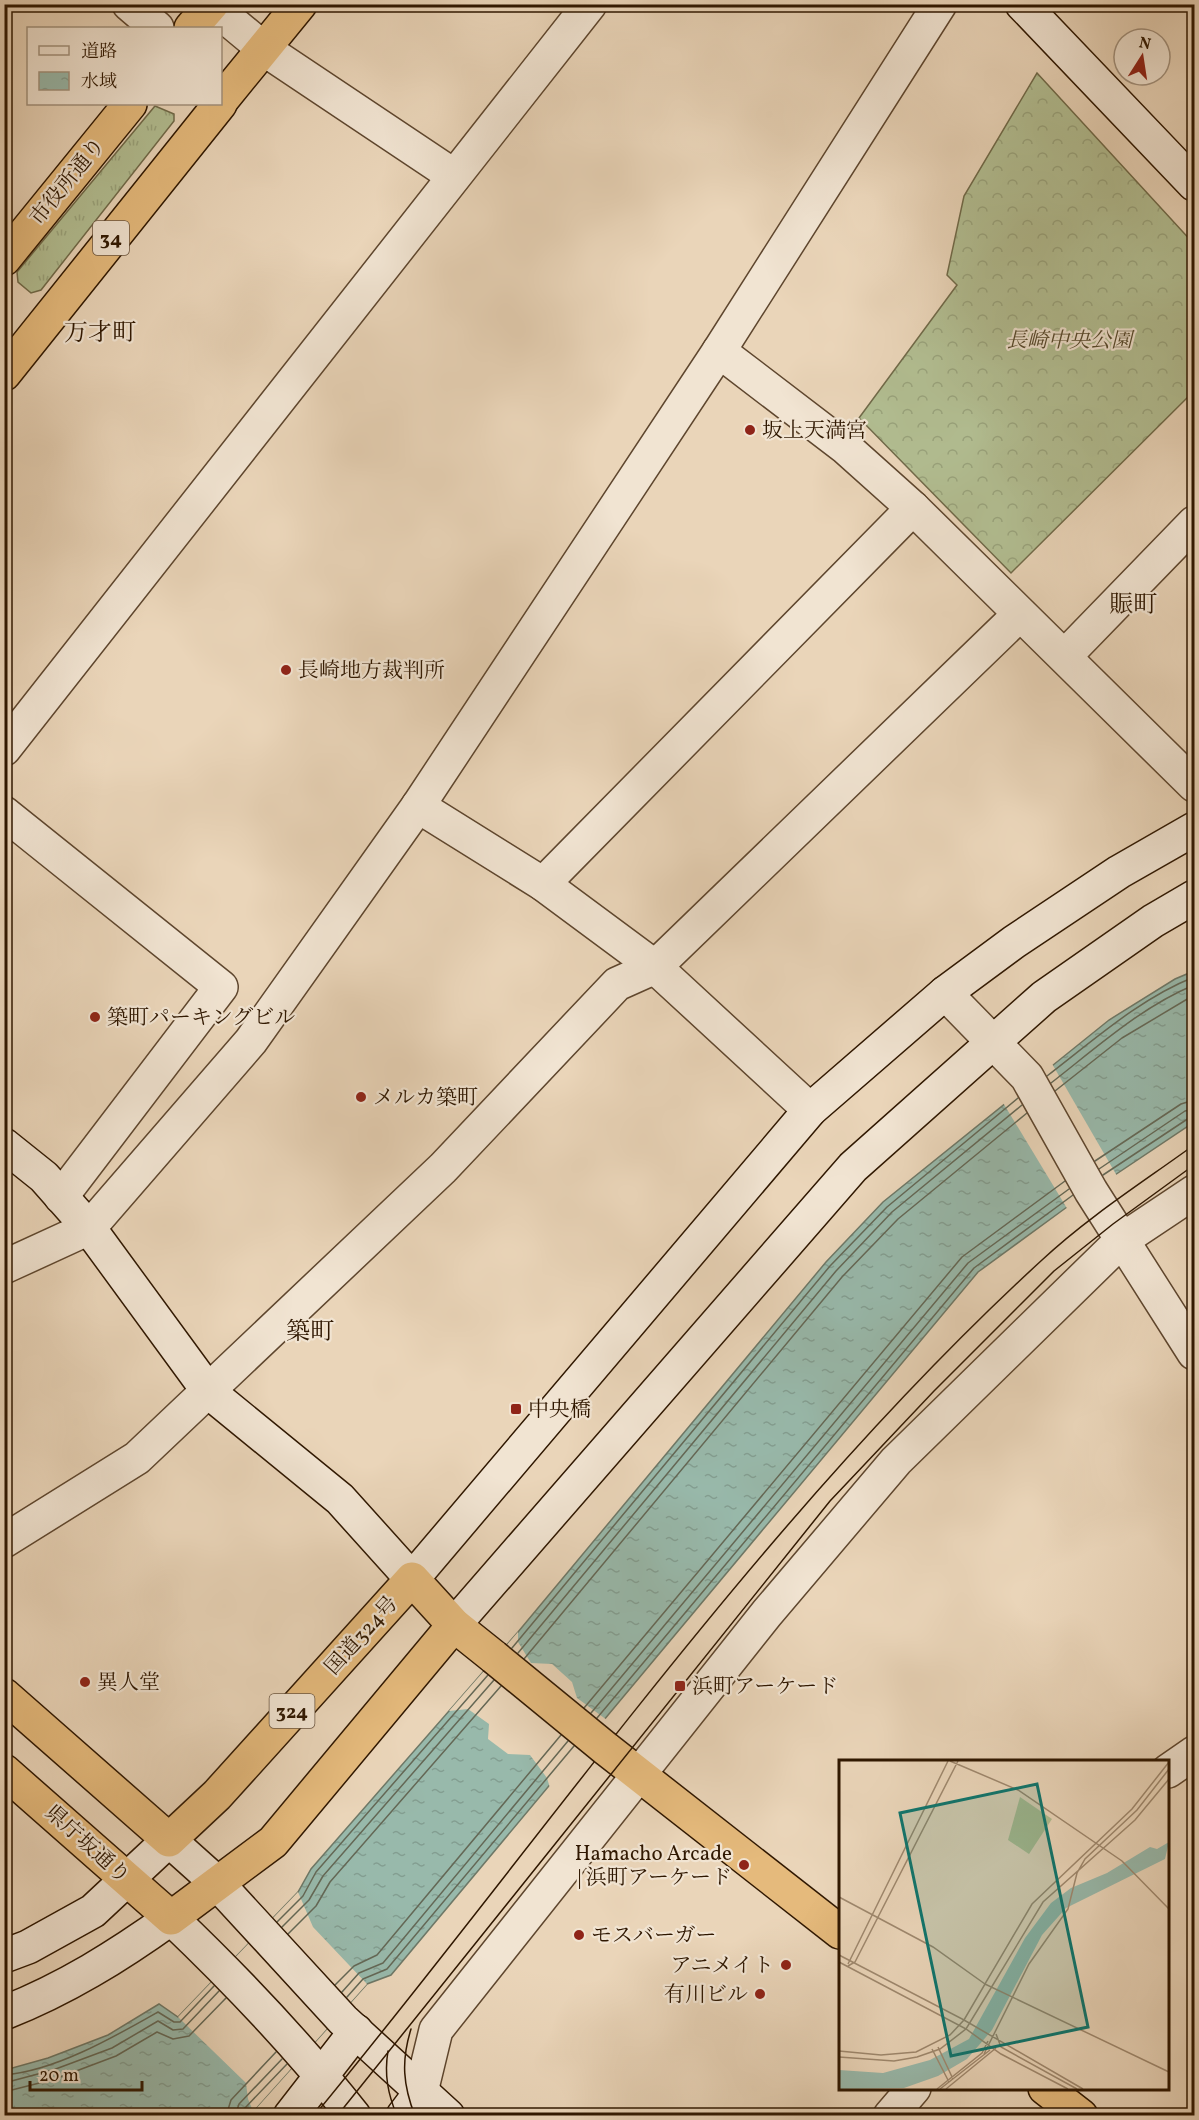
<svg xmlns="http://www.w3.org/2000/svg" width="1199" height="2120" font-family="Vollkorn,'Noto Serif JP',serif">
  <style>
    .grass { fill: url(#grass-tufts); stroke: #706a49; stroke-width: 1.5 }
    .forest { fill: url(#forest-crowns); stroke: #706a49; stroke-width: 1.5 }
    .water { fill: url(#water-ripples); stroke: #6e7867; stroke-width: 1.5 }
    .pier { fill: #ead5b9 }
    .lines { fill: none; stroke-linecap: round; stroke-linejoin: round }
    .shore { stroke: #646856; stroke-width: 1.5 }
    .street-casing { stroke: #5e462e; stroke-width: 36 }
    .secondary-casing { stroke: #2f1700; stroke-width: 36 }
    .highway-casing { stroke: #2f1700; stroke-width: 36 }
    .street { stroke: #f1e4d2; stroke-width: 33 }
    .secondary { stroke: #f1e4d2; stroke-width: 33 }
    .highway { stroke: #e5ba7c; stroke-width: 33 }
    .tram { stroke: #2f1700; stroke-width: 1.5 }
    .highway-bridge-casing { stroke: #2f1700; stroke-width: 36; stroke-linecap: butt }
    .highway-bridge { stroke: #e5ba7c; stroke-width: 33 }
    .poi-dot { fill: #8f2418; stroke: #f1e4d2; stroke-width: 2 }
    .labels { text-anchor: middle; stroke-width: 4.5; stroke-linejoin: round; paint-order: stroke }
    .shield { fill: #f1e4d2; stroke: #69543f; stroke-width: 1.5 }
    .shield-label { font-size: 20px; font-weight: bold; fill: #2f1700 }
    .street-label { font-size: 21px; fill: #2f1700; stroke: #f1e4d2 }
    .park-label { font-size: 21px; font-style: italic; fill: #56492c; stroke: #f1e4d2 }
    .poi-label { font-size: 21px; fill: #2f1700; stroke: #f1e4d2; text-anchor: start }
    .quarter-label { font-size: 24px; fill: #2f1700; stroke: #f1e4d2 }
    .inset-road { fill: none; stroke: #9f896f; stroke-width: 1.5 }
    .view { fill: #0f766e; fill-opacity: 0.15; stroke: #0f766e; stroke-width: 3 }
    .inset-edge { fill: none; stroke: #2f1700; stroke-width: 3 }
  </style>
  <defs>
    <pattern id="grass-tufts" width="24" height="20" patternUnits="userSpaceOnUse" patternTransform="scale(1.5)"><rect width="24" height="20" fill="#b2be92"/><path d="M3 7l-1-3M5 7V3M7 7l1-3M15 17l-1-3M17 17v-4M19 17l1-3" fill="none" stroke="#99a37c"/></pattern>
    <pattern id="forest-crowns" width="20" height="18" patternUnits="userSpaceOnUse" patternTransform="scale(1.5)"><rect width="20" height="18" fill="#b2be92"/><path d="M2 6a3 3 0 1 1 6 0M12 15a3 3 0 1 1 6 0" fill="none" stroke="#99a37c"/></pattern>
    <pattern id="water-ripples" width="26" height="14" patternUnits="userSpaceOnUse" patternTransform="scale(1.5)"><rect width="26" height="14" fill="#98b9ab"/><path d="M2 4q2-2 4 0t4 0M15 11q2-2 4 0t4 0" fill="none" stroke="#839e91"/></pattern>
  </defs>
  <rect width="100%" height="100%" fill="#ead5b9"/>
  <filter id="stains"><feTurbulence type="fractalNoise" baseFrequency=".00333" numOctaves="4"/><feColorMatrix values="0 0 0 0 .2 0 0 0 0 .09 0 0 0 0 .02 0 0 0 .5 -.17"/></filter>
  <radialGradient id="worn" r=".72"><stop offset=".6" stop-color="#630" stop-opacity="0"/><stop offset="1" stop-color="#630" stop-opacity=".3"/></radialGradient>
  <polygon class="grass" points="155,106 174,114 174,121 41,290 31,293 18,282 17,272"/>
  <polygon class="forest" points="1037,73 1194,244 1194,391 1011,573 859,418 957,285 947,275 964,196"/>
  <polygon class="water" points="1194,971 1194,1122 1067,1207 978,1272 391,1975 367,1984 253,2111 244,2116 5,2116 5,2070 48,2058 108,2035 159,2004 178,2017 298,1892 311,1869 518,1632 826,1262 883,1202 1109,1020 1175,979"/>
  <g class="pier">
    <polygon points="1051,1062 1117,1176 1068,1210 1002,1101"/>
    <polygon points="518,1632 518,1642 531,1663 552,1664 572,1682 577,1698 607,1720 550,1788 547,1778 530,1755 508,1754 488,1739 489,1724 468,1709 449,1711"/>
    <polygon points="298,1892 313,1927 367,1984 253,2111 248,2099 246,2083 178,2017"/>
  </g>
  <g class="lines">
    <g class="shore">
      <path d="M1047,1076C1094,1040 1139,999 1194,977"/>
      <path d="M1051,1083C1096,1048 1141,1007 1194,985"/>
      <polyline points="1055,1091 1122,1038 1194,995"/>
      <polyline points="1095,1161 1181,1104 1194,1100"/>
      <polyline points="1099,1169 1185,1111 1194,1109"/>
      <polyline points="1103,1175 1189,1118 1194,1117"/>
      <polyline points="512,1648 830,1266 887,1207 1018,1098"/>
      <polyline points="518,1653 836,1271 892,1212 1022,1105"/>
      <polyline points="524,1659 842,1277 898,1219 1027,1113"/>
      <polyline points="584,1708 962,1257 1065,1181"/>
      <polyline points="591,1713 968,1263 1069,1189"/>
      <polyline points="597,1718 974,1268 1073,1195"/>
      <polyline points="277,1922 303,1896 316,1872 488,1675"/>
      <polyline points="282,1927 309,1900 323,1876 494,1680"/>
      <polyline points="288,1934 316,1906 330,1882 501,1686"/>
      <polyline points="335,1985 354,1966 377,1955 561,1735"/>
      <polyline points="342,1992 359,1973 383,1963 568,1741"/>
      <polyline points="347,1997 363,1979 387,1969 574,1746"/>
      <path d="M4,2075C55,2071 114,2037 158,2012L174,2022H180L214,1986"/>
      <polyline points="4,2083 53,2070 112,2048 158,2021 173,2030 183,2029 219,1991"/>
      <polyline points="4,2092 55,2079 116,2056 157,2032 173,2039 189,2036 226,1998"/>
      <polyline points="226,2116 231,2100 276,2052"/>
      <polyline points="235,2116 239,2104 282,2059"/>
      <polyline points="242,2116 244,2109 287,2064"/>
    </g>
    <g class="street-casing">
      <g id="street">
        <polyline points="129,4 157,28"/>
        <polyline points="211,5 264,49 454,176"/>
        <polyline points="719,351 846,448 913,508 1194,785"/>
        <polyline points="1065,656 1194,523"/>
        <polyline points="4,749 590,4"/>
        <polyline points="418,806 543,884 655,967 810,1110"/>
        <polyline points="4,813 221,987 61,1197"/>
        <polyline points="543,884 913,508"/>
        <polyline points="945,993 1027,1077 1091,1191 1194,1353"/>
        <polyline points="4,1267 89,1228 251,1041 418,806 719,351 940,4"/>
        <polyline points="4,1541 137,1458 443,1168 617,984 655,967 1020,614"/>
        <polyline points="1168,1771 1194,1753"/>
        <polyline points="421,2092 436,2030 767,1613 896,1461 1122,1240 1194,1192"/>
        <polyline points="890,2116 914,2088"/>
      </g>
    </g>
    <g class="secondary-casing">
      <g id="secondary">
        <polyline points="1022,4 1194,184"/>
        <polyline points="4,1145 44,1177 89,1228 209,1392 340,1499 412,1579 810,1110 945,993 1014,942 1119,872 1194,829"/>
        <polyline points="454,1625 853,1167 1044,997 1153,921 1194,897"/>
        <polyline points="4,1956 28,1947 93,1911 169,1840 217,1883 343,2020 448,2116"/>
        <path d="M4,2013C65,1989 118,1956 171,1918C236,1980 298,2045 354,2116"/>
        <polyline points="290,2116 356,2031"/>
        <polyline points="403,2116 421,2092"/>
      </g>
    </g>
    <g class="highway-casing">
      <g id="highway">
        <polyline points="191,28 212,4"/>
        <polyline points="220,102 300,4"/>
        <polyline points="4,259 130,104"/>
        <polyline points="4,374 220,104"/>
        <polyline points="4,1695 169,1840 217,1795 412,1579 454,1625 494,1657"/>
        <polyline points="605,1748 840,1932"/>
        <polyline points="4,1771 171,1918 273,1842 454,1625"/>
        <polyline points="1045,2088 1081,2116"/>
      </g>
    </g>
    <use href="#street" class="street"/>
    <use href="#secondary" class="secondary"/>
    <use href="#highway" class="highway"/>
    <g class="tram">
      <path d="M411,2029C401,2061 403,2085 415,2116"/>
      <path d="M388,2051C384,2075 388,2094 397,2116"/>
      <path d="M314,2116C552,1827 765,1514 1042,1260C1088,1217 1143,1182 1194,1145"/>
      <polyline points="337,2116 830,1501 934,1391 1054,1271 1113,1224 1194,1165"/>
    </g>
    <g class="highway-bridge-casing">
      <polyline id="highway-bridge" points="494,1657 605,1748"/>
    </g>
    <use href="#highway-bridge" class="highway-bridge"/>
  </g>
  <g class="poi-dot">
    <circle cx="750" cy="430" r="6"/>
    <circle cx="286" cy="670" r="6"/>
    <circle cx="95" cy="1017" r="6"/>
    <circle cx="361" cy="1097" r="6"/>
    <rect x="510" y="1403" width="12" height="12" rx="3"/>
    <circle cx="85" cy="1682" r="6"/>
    <rect x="674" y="1680" width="12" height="12" rx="3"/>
    <circle cx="744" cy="1865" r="6"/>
    <circle cx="579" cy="1935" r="6"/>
    <circle cx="786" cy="1965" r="6"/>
    <circle cx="760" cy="1994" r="6"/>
  </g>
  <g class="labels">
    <g class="shield">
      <rect x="93" y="221" width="36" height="34" rx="4.5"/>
      <rect x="269.5" y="1694" width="45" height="34" rx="4.5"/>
    </g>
    <g class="shield-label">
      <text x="111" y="245">34</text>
      <text x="292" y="1718">324</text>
    </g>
    <g class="street-label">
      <text transform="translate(67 181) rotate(-51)" y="7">市役所通り</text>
      <text transform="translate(361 1635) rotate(-48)" y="7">国道324号</text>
      <text transform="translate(88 1844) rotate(42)" y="7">県庁坂通り</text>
    </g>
    <g class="park-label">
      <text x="1069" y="347">長崎中央公園</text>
    </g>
    <g class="poi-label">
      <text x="762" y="437">坂上天満宮</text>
      <text x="298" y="677">長崎地方裁判所</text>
      <text x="107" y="1024">築町パーキングビル</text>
      <text x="373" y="1104">メルカ築町</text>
      <text x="528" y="1416">中央橋</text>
      <text x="97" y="1689">異人堂</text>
      <text x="692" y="1693">浜町アーケード</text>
      <text x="732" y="1860" text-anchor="end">Hamacho Arcade<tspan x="732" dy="24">| 浜町アーケード</tspan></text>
      <text x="591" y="1942">モスバーガー</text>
      <text x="774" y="1972" text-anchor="end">アニメイト</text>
      <text x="748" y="2001" text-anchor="end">有川ビル</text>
    </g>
    <g class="quarter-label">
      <text x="100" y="340">万才町</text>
      <text x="1133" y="612">賑町</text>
      <text x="310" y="1339">築町</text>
    </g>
  </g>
  <g transform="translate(839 1760)">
    <rect width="330" height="330" fill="#ead5b9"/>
    <path d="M181,37L213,59L190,94L169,80Z" fill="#b2be92"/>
    <path d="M330,82L326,99L227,148L203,175L153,270L128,299L99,316L65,328L0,329V310L44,313L91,300L130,279L186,178L212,143L232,128L268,113L311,87L318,89Z" fill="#98b9ab"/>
    <path class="inset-road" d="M111,1L179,30L283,101L330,149M0,137L94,187L146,224L193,144L293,49L330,2M0,195L125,260L146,224L330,312M0,202L127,269L152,228M9,204L109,1M9,206L16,202L119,1M152,228L204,142L296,60L330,19M157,274L162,287L238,329M99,287L114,319M93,289L110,322M0,291L42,295L77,292L111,275L125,260L244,329M145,294L190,204L229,149L238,113L246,99L298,50L330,9M0,297L55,301L78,297L101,289L127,269L162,294L229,329M98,329L143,293L149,281M101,329L151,290M107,329L157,288"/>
    <path class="view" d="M198,24L249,267L112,296L61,53Z"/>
    <rect width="330" height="330" class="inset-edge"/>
  </g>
  <rect width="1199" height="2120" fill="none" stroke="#ead5b9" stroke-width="24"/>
  <rect x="6" y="6" width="1187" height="2108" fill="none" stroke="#2f1700" stroke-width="3"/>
  <rect x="12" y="12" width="1175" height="2096" fill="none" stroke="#2f1700" stroke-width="1.5"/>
  <rect x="27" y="27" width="195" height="78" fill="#f1e4d2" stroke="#a3927e" stroke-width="1.5"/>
  <rect x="39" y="46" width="30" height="9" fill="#f1e4d2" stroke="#a3927e" stroke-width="1.5"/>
  <text x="81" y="57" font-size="18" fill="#2f1700">道路</text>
  <rect x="39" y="72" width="30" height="18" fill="url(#water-ripples)" stroke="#a3927e" stroke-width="1.5"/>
  <text x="81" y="87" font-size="18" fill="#2f1700">水域</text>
  <g transform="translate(1142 57) rotate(12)"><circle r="28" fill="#f1e4d2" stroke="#a3927e" stroke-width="1.5"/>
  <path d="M0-4.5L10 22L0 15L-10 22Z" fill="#8f2418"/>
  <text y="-9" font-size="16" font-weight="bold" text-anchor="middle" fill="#2f1700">N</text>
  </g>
  <path d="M30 2081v9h112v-9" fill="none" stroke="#2f1700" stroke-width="3"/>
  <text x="39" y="2081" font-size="18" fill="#2f1700" stroke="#f1e4d2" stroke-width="4.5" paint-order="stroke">20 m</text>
  <rect width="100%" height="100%" filter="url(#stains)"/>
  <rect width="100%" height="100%" fill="url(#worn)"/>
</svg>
